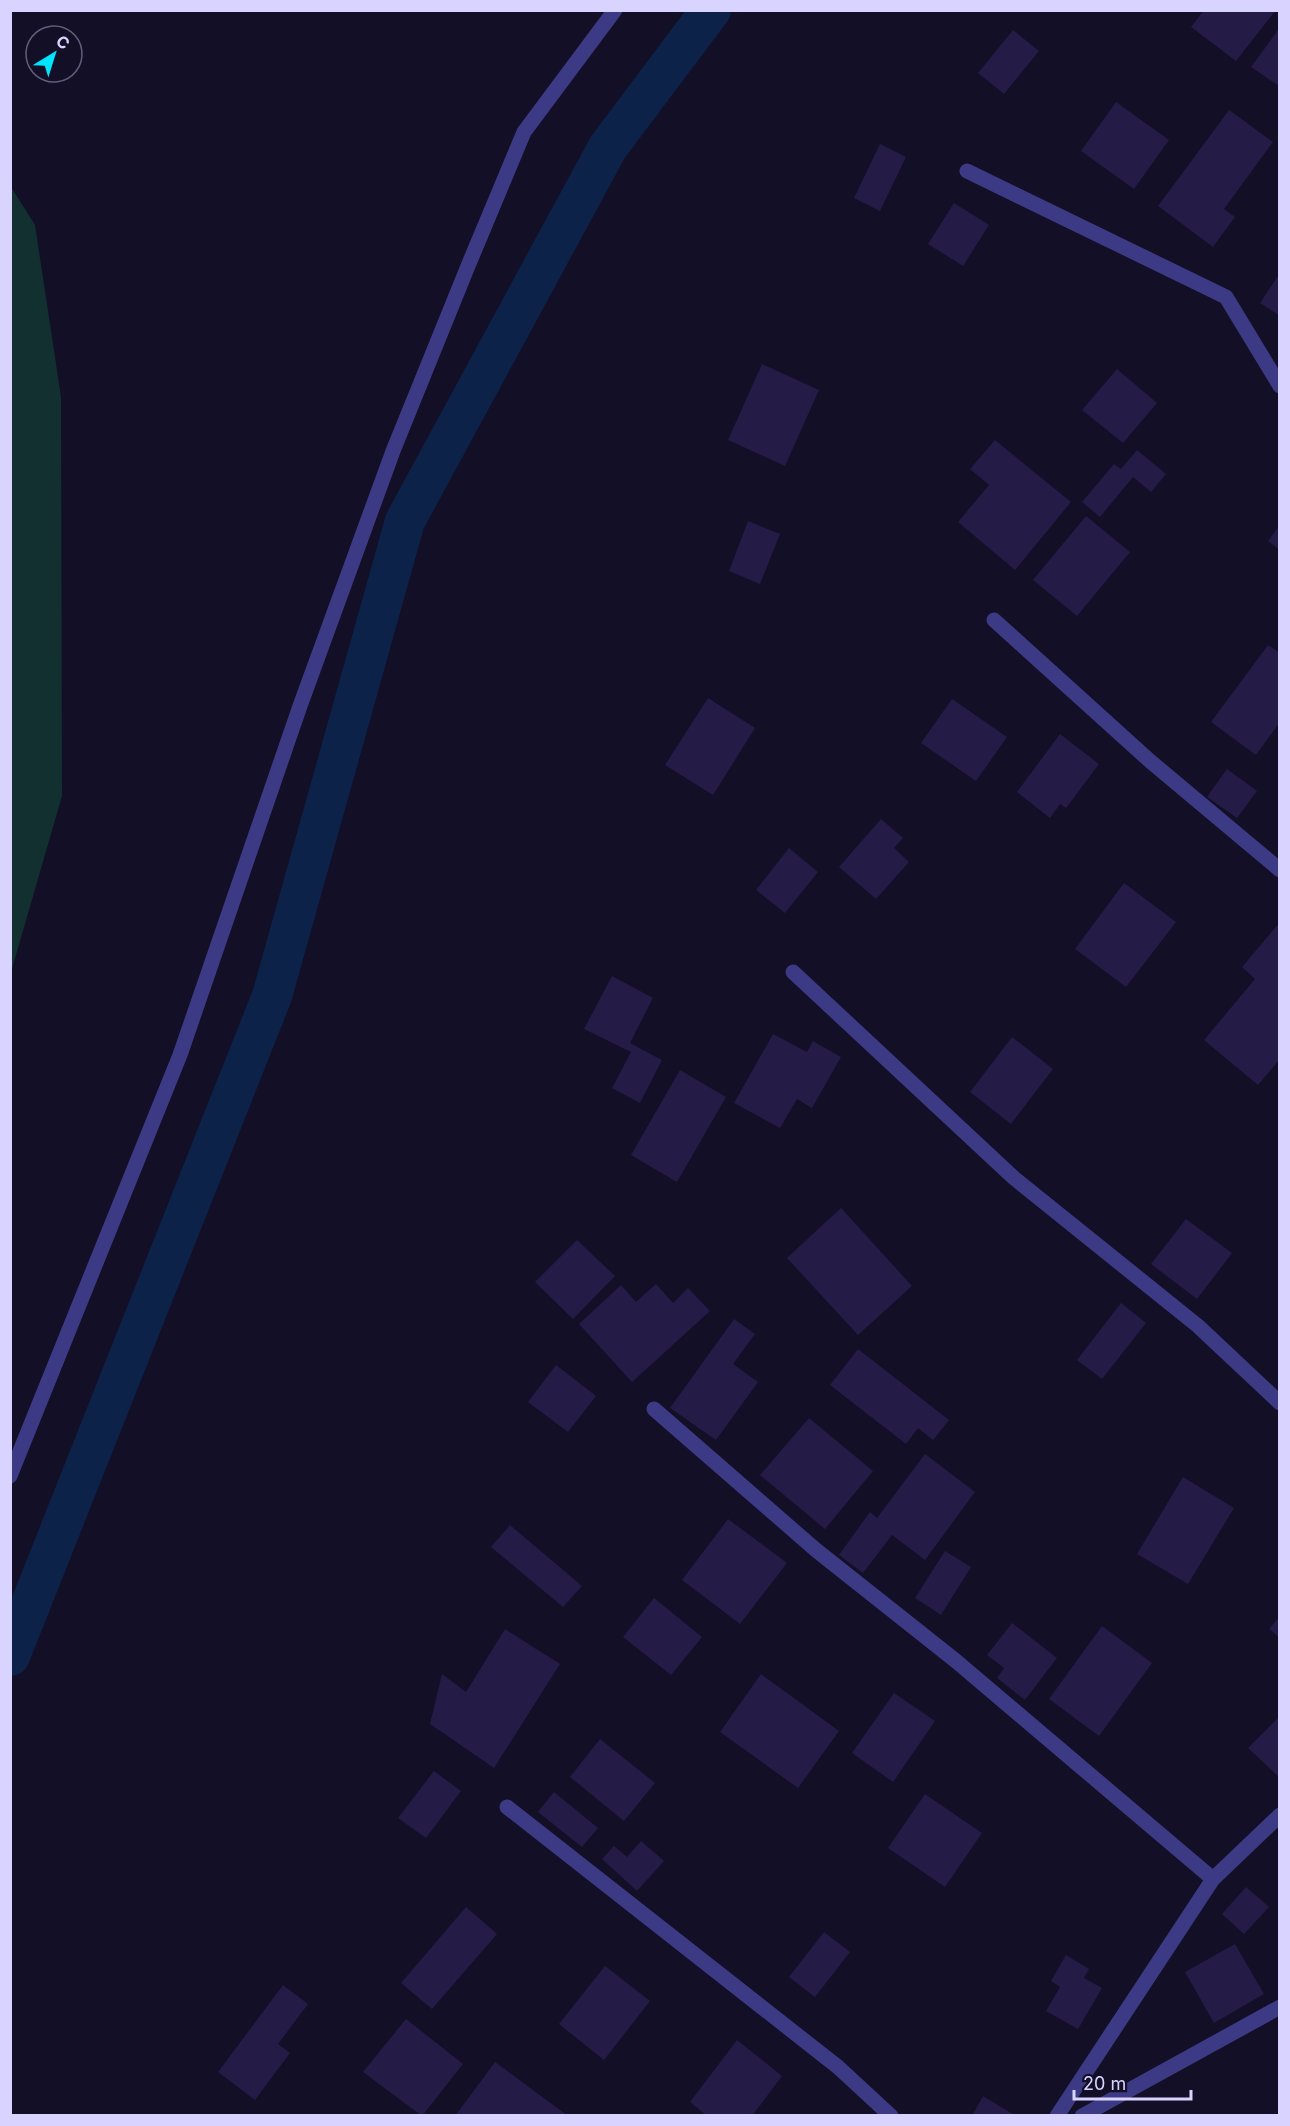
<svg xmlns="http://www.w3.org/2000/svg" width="1290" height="2126" font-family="Inter,sans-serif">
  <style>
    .green { fill: #12302f }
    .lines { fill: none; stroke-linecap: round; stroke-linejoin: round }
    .canal { stroke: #0c2248; stroke-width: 40 }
    .building { fill: #241b47 }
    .minor { stroke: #3d3a85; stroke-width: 15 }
    .tertiary { stroke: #3d3a85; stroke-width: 15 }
  </style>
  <rect width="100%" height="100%" fill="#130f26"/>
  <polygon class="green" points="11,187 35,225 61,397 62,796 11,972"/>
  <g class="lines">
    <polyline class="canal" points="10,1656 272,996 405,521 608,147 711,10"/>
  </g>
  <g class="building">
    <polygon points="1204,10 1276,10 1236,61 1191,27"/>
    <polygon points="1013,30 1039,51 1004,94 978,73"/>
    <polygon points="1278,30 1280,31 1280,87 1251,67"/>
    <polygon points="1116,102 1169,140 1134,189 1081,151"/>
    <polygon points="1229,110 1273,142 1224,209 1235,217 1213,247 1158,206"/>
    <polygon points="880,144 906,157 880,211 854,198"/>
    <polygon points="954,203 989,225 963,266 928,244"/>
    <polygon points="1280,273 1280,316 1260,303"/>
    <polygon points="762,364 819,390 785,466 728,440"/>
    <polygon points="1117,369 1157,403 1123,443 1082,410"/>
    <polygon points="995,440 1071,502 1015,570 958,522 989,485 970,469"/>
    <polygon points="1137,450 1166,474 1151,492 1133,477 1100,517 1082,502 1114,464 1121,469"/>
    <polygon points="1086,516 1130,552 1077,616 1033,580"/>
    <polygon points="748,521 780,534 760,584 729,571"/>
    <polygon points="1280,525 1280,550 1268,541"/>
    <polygon points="1268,645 1280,653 1280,722 1256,755 1211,722"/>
    <polygon points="708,698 755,728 713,795 665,765"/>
    <polygon points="952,699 1007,737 976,781 921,743"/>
    <polygon points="1060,734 1099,764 1066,808 1060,804 1050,818 1017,792"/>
    <polygon points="1227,769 1257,791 1237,818 1207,797"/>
    <polygon points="881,819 903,838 894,848 909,862 876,899 839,867"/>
    <polygon points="789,848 818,872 785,913 756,890"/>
    <polygon points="1124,883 1176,922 1126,987 1075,949"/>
    <polygon points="1280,922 1280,1059 1258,1085 1204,1040 1255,979 1242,967"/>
    <polygon points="612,976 653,998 630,1043 662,1060 640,1103 612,1088 631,1052 584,1029"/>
    <polygon points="773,1034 807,1052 813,1041 841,1057 812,1108 797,1099 780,1128 734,1103"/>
    <polygon points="1012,1037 1053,1069 1011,1124 970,1092"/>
    <polygon points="680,1070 726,1097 677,1182 631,1155"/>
    <polygon points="841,1208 912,1286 858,1335 787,1258"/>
    <polygon points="1186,1219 1232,1253 1197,1299 1151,1264"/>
    <polygon points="577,1240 615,1276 573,1319 535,1282"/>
    <polygon points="656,1284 673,1303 688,1288 710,1311 632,1382 579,1324 621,1285 636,1302"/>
    <polygon points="1121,1303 1146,1323 1102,1379 1077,1360"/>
    <polygon points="734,1319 755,1334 733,1364 758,1382 716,1440 670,1408"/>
    <polygon points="858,1349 949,1420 933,1440 918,1428 906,1444 830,1385"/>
    <polygon points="556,1365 596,1396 568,1432 528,1402"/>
    <polygon points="809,1418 873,1471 825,1529 760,1475"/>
    <polygon points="925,1454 975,1492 925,1560 892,1535 863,1573 839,1555 870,1512 877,1518"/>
    <polygon points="1183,1477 1234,1508 1188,1584 1137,1554"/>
    <polygon points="728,1519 787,1563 740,1624 682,1580"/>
    <polygon points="510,1525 582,1586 563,1607 491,1547"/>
    <polygon points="945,1551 971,1567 941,1615 915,1598"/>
    <polygon points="654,1598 702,1637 671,1675 623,1637"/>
    <polygon points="1280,1616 1280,1638 1269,1629"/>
    <polygon points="1012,1623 1057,1658 1025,1700 997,1678 1004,1668 987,1655"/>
    <polygon points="1102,1626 1152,1663 1099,1736 1049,1699"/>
    <polygon points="505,1629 560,1664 494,1768 430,1724 442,1674 466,1692"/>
    <polygon points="761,1674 839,1731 798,1788 720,1732"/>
    <polygon points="894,1693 935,1721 893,1782 852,1753"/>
    <polygon points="1280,1716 1280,1778 1248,1748"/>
    <polygon points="600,1739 655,1783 624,1821 570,1777"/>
    <polygon points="434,1771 461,1791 426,1838 398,1818"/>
    <polygon points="554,1792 598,1828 582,1847 538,1812"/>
    <polygon points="925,1794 982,1833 945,1887 888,1848"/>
    <polygon points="641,1841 664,1861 637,1891 602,1859 614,1846 627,1857"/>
    <polygon points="1246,1887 1269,1907 1244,1934 1222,1914"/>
    <polygon points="466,1907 497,1934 432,2009 401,1983"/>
    <polygon points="824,1932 850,1952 815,1997 789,1977"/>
    <polygon points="1235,1944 1264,1994 1214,2023 1185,1972"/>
    <polygon points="1066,1955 1089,1969 1084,1978 1102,1988 1078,2029 1046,2011 1060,1987 1051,1981"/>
    <polygon points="605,1966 650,2001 604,2060 559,2024"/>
    <polygon points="283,1985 308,2004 278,2044 290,2053 255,2100 218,2072"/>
    <polygon points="406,2019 463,2064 422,2116 363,2072"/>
    <polygon points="737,2040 782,2076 752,2116 707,2116 690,2102"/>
    <polygon points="495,2062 568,2116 455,2116"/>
    <polygon points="983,2096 1016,2116 972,2116"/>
  </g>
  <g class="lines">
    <g class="minor">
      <polyline points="967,171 1226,297 1280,386"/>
      <polyline points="994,620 1150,761 1280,870"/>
      <polyline points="793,972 1014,1178 1198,1326 1280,1403"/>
      <polyline points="654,1409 816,1550 956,1661 1213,1879"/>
      <polyline points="10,1476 180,1055 300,706 393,451 468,266 524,132 615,10"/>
      <polyline points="507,1807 838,2067 891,2116"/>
      <polyline points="1082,2116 1280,2007"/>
    </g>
    <polyline class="tertiary" points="1057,2116 1213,1879 1280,1815"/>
  </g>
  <rect width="1290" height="2126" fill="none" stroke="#d9d4ff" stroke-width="24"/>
  <g transform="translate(54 54) rotate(38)"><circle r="28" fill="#130f26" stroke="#625e7d" stroke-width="1.5"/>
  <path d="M0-4.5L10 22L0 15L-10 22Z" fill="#00e5ff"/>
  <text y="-9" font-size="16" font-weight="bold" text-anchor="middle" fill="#d9d4ff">С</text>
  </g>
  <path d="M1074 2090v9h117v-9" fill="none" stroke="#d9d4ff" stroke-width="3"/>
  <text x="1083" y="2090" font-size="18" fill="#d9d4ff" stroke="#130f26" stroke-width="4.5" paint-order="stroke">20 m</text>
</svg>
